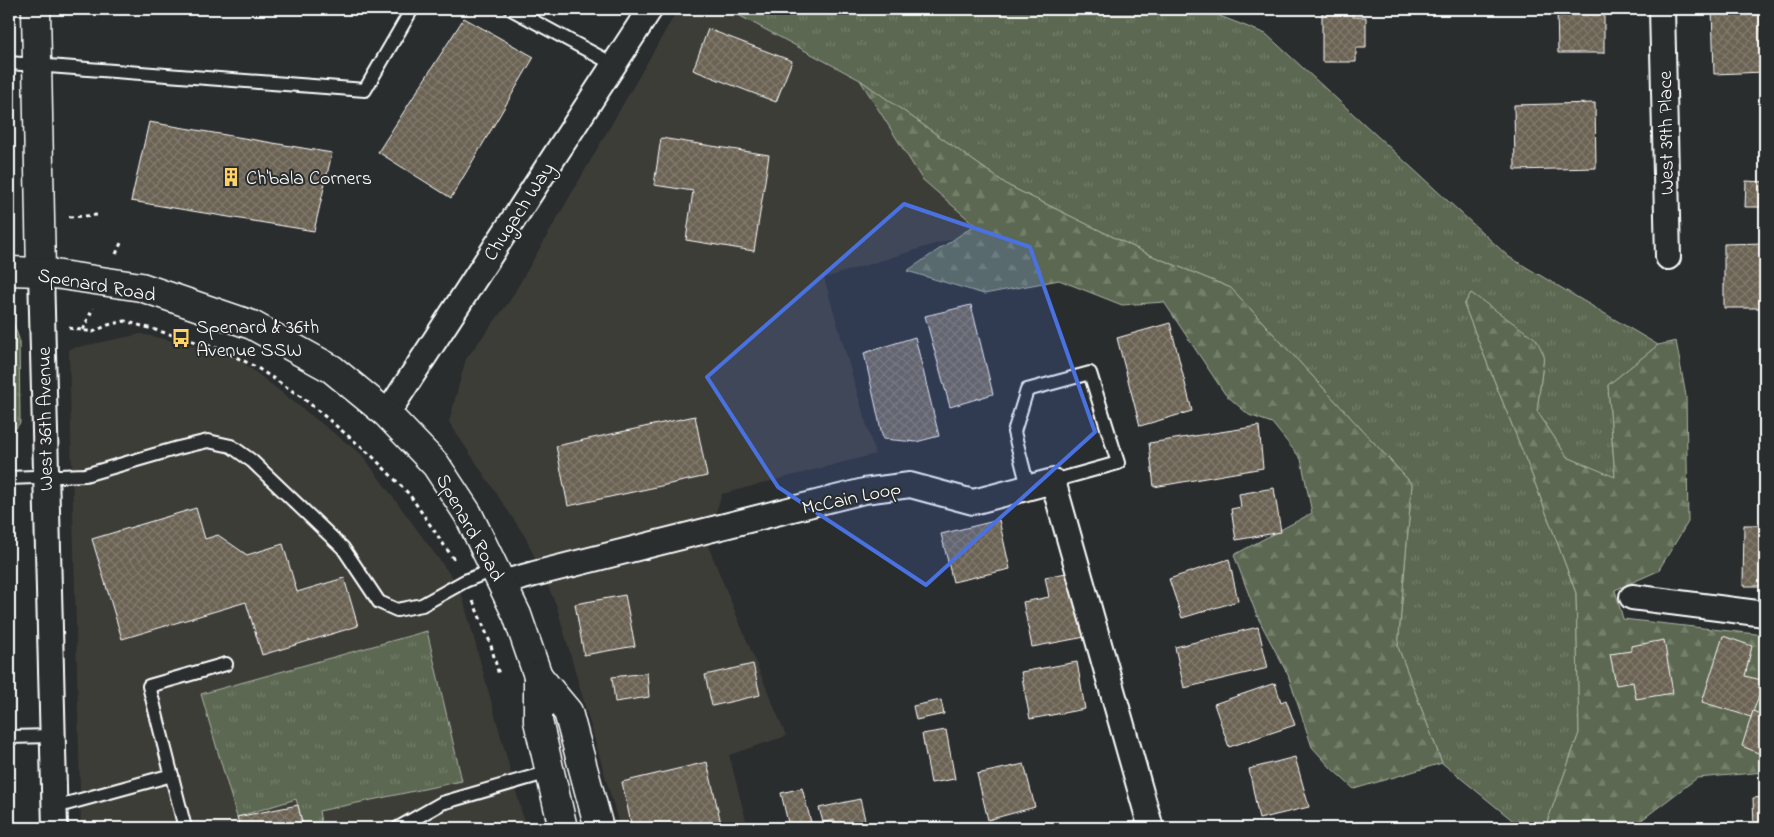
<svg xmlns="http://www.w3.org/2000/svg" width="1774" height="837" font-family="'Indie Flower',sans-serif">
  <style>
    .built { fill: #3e3d39 }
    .grass { fill: url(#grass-tufts); stroke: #adb4a8 }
    .forest { fill: url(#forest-firs); stroke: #adb4a8 }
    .building { fill: url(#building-cross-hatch); stroke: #fff }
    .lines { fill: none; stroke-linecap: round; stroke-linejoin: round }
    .lane-casing { stroke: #fff; stroke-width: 16 }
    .street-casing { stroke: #fff; stroke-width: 28 }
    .secondary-casing { stroke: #fff; stroke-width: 31 }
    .path { stroke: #fff; stroke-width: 3; stroke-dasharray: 4 4; stroke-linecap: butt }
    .lane { stroke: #2a2d2e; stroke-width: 12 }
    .street { stroke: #2a2d2e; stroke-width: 24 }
    .secondary { stroke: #2a2d2e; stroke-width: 28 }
    .marked { fill: #4a71e0; fill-opacity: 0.2; stroke: #4a71e0; stroke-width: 4; stroke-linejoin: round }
    .labels { text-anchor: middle; stroke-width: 4; stroke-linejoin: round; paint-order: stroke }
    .street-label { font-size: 20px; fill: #fff; stroke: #2a2d2e }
    .poi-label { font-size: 20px; fill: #fff; stroke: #2a2d2e; text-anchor: start }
  </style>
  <defs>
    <pattern id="grass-tufts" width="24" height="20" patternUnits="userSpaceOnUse" patternTransform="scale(1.25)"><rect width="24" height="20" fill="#5b6851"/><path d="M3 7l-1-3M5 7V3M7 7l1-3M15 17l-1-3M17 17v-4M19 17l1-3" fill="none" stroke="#747f6b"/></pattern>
    <pattern id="forest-firs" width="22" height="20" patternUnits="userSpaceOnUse" patternTransform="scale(1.25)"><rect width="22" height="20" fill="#5b6851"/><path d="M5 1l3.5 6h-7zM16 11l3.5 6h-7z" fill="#747f6b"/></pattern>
    <pattern id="building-cross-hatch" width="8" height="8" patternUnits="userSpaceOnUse" patternTransform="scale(1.25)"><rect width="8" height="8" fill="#6b6253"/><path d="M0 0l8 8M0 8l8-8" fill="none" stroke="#817a6d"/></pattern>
  </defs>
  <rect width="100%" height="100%" fill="#2a2d2e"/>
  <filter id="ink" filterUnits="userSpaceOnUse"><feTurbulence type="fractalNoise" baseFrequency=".02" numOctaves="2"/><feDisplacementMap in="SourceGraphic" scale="10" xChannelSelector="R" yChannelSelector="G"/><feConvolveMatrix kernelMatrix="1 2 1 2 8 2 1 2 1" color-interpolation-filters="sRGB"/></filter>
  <g filter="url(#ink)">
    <g class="built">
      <polygon points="678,9 1202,9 1266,34 971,233 824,278 875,454 722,494 706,541 786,736 729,755 748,828 620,828 556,604 526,538 449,422 466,359 509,302"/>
      <polygon points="141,334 232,354 362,455 460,588 526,828 81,828 69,349"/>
      <polygon points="9,353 13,648 17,828 9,828"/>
    </g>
    <g class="grass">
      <polygon points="727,9 1202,9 1266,34 1509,257 1658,345 1608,385 1615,478 1567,457 1537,411 1544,356 1471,293 1464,305 1532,475 1576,593 1579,733 1545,828 1522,828 1442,763 1398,647 1412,484 1231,288 1150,255 1009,186 860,80"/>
      <polygon points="9,319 12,319 19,339 20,423 9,436"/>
      <polygon points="427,631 462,781 319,811 322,828 304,828 296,799 237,817 201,694"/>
    </g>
    <g class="forest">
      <polygon points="860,80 1009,186 1150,255 1231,288 1412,484 1398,647 1442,763 1354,789 1331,768 1312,747 1288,675 1257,616 1234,555 1312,513 1301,459 1272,423 1249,415 1225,394 1164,302 1122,305 1059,280 984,294 907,271 975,225 922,179"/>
      <polygon points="1471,293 1536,339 1544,355 1537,411 1567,457 1615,477 1608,385 1658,345 1676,341 1686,396 1688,522 1658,571 1615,590 1623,619 1765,635 1765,772 1697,778 1631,828 1545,828 1579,733 1576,593 1532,475 1464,305"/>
    </g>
    <g class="building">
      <polygon points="1322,9 1353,9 1353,17 1366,17 1366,48 1356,48 1356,62 1322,62"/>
      <polygon points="1557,9 1604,9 1604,53 1558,53"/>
      <polygon points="1712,9 1765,9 1765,72 1714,74"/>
      <polygon points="464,18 534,57 451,198 378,152"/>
      <polygon points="708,29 792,61 776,102 693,70"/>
      <polygon points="1595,103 1596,168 1515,170 1514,105"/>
      <polygon points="149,122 332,153 314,231 131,201"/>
      <polygon points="661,138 769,155 754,251 686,240 693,191 654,185"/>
      <polygon points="1746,181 1765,182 1765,222 1761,222 1762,207 1745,207"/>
      <polygon points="1765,243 1765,308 1724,308 1724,244"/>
      <polygon points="971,305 993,394 950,407 925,316"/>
      <polygon points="1170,323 1192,411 1140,426 1117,338"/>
      <polygon points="915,337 939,436 916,442 883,439 864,353"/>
      <polygon points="695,416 707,476 568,506 556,446"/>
      <polygon points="1259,426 1263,468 1154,487 1149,443"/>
      <polygon points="1274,488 1281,532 1236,540 1231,509 1241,507 1239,494"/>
      <polygon points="196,508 205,539 218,535 247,555 283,544 297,592 344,578 358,626 262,655 246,602 122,639 92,539"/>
      <polygon points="999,520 1010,569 953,582 941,534"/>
      <polygon points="1744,525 1765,525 1765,586 1743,586"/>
      <polygon points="1229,559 1238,601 1182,618 1169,579"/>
      <polygon points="1072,572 1085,637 1032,647 1023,602 1049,597 1045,577"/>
      <polygon points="625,595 635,646 584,655 575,604"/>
      <polygon points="1258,627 1268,668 1184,688 1175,647"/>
      <polygon points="1723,636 1752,646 1745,676 1765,681 1751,717 1702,702"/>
      <polygon points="1664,640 1673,693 1636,699 1633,682 1616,685 1610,654 1631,651 1631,646"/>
      <polygon points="1077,662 1085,709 1030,719 1021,672"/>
      <polygon points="753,664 760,695 712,706 705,675"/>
      <polygon points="647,673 649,697 615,702 612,677"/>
      <polygon points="1275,683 1281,702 1286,700 1295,725 1229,747 1214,704"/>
      <polygon points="941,700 944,714 916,720 913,706"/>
      <polygon points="1753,711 1765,716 1765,756 1742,746"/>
      <polygon points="946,730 955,779 931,783 922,734"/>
      <polygon points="1295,757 1309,807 1259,819 1249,769"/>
      <polygon points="707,762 722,828 632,828 622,782"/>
      <polygon points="1024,764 1035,807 988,820 977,774"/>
      <polygon points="802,788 811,822 789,827 781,793"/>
      <polygon points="1765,797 1765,828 1754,828 1753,798"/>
      <polygon points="860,799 867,828 837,828 835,820 823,822 819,808"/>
      <polygon points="298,805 303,828 240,828 237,817"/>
    </g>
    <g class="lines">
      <g class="lane-casing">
        <g id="lane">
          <polyline points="511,9 613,64"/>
          <polyline points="9,63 365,90 412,9"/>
          <polyline points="9,478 85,475 178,448 208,441 231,446 252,461 343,548 379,602 397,610 422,605 465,581 495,569"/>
          <polyline points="1028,487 1014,432 1027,390 1090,373 1118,463 1053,481"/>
          <polyline points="9,737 52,736"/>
          <polyline points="55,807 172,775"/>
          <polyline points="185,828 149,686 226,664"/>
          <polyline points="398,828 442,803 549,772"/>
        </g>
      </g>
      <g class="street-casing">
        <g id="street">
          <polyline points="1662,9 1668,257"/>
          <polyline points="41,272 55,828"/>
          <polyline points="387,414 650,9"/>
          <polyline points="502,583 534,574 864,491 910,485 973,502 1053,481 1151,828"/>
          <polyline points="1632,597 1765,614"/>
        </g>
      </g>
      <g class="secondary-casing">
        <g id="secondary">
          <polyline points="36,9 41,272"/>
          <polyline points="9,271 41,272 141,287 252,325 332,369 387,414 436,465 468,514 517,615 538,676 538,721 563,828"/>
          <polyline points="538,676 568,712 599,828"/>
        </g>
      </g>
      <g class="path">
        <polyline points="568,9 571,16"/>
        <polyline points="69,217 98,215"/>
        <polyline points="116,254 121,243"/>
        <polyline points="9,318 16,320"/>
        <polyline points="69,328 93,332 108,325 125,321 220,349 256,367 303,398 372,456 409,494 455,561"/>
        <polyline points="83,330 93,308"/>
        <polyline points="473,601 490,642 499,675"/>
      </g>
      <use href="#lane" class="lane"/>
      <use href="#street" class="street"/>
      <use href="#secondary" class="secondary"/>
    </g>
  </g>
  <path class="marked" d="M904,204L1030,247L1095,432L926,585L778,487L707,377Z"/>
  <defs>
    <g id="building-bare" transform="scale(1.5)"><path d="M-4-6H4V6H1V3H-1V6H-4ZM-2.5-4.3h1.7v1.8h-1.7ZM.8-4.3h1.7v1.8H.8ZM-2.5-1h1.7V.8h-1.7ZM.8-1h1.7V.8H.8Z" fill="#ffd166" stroke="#2a2d2e" stroke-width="2.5" paint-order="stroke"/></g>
    <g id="bus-bare" transform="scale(1.5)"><path d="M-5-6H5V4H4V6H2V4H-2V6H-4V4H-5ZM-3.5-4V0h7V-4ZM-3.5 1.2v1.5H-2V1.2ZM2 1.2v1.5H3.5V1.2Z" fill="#ffd166" stroke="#2a2d2e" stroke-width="2.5" paint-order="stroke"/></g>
  </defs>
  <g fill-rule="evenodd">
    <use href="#building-bare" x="231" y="177"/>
    <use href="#bus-bare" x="181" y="338"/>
  </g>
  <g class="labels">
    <g class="street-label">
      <text transform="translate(1665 133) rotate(-91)" y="7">West 39th Place</text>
      <text transform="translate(518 211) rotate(-57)" y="7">Chugach Way</text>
      <text transform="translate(97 284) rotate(10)" y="7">Spenard Road</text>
      <text transform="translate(44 419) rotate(-91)" y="7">West 36th Avenue</text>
      <text transform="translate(851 497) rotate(-12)" y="7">McCain Loop</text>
      <text transform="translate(471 527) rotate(61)" y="7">Spenard Road</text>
    </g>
    <g class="poi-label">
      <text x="246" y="184">Ch'bala Corners</text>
      <text x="196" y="333">Spenard &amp; 36th<tspan x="196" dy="23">Avenue SSW</tspan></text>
    </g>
  </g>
  <rect width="1774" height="837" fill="none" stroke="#2a2d2e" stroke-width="30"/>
  <rect x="15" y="15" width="1744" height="807" fill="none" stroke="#fff" stroke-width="2" filter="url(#ink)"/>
</svg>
